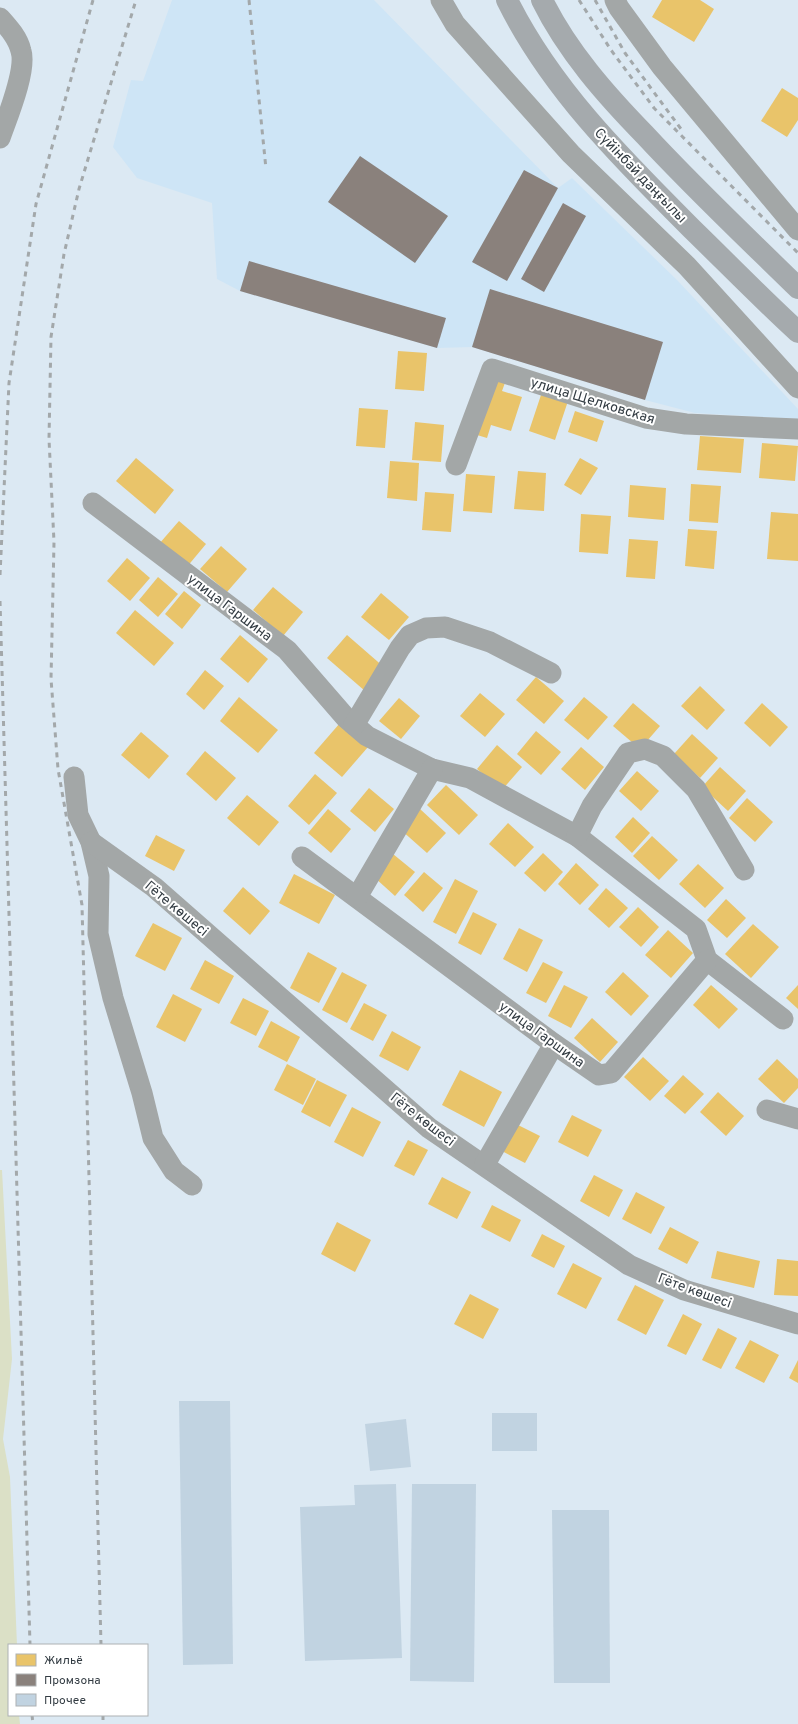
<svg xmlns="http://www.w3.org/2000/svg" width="798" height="1724" font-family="Overpass,sans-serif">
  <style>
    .built { fill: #cee5f6 }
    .green { fill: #dbe0c6 }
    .homes { fill: #e9c46a }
    .industry { fill: #8a817c }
    .building { fill: #c1d3e1 }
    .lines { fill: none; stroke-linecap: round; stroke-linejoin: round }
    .minor { stroke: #a3a7a7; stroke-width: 21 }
    .major { stroke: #a5aaad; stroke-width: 22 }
    .rail { stroke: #a3a8aa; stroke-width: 3; stroke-dasharray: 5 5; stroke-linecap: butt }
    .labels { text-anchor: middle; stroke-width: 4; stroke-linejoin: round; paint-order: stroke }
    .street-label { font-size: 14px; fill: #323b42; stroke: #fff }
  </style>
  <rect width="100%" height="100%" fill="#dce9f3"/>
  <polygon class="built" points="172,0 374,0 558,188 572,178 677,280 798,409 798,419 695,413 645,400 472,347 437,348 240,291 217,279 212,203 137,178 113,147 131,80 143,81"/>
  <polygon class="green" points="0,1170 2,1170 12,1359 3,1439 10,1477 17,1645 9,1645 9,1715 19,1715 20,1724 0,1724"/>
  <g class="homes">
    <polygon points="662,0 700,0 714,9 694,42 652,17"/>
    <polygon points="782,88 798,98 798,120 787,137 761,121"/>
    <polygon points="398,351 427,353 424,391 395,389"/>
    <polygon points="496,377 506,380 502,391 522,397 511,431 491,425 487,438 477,435"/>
    <polygon points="542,392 568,401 555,440 529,431"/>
    <polygon points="359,408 388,410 385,448 356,446"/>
    <polygon points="575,411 604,421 597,442 568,432"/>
    <polygon points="415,422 444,425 441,462 412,460"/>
    <polygon points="700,436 744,439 741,473 697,470"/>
    <polygon points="762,443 798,446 795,481 759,478"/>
    <polygon points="136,458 174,490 155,514 116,481"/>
    <polygon points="580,458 598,468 581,495 564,485"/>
    <polygon points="390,461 419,463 417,501 387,498"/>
    <polygon points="518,471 546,473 544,511 514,509"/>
    <polygon points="466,474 495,476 492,513 463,511"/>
    <polygon points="691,484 721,486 718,523 689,521"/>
    <polygon points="630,485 666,488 664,520 628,517"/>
    <polygon points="425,492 454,494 451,532 422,530"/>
    <polygon points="771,512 798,514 798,561 767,559"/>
    <polygon points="581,514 611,516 608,554 579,552"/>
    <polygon points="179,521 206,544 186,568 159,544"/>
    <polygon points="688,529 717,531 714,569 685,566"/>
    <polygon points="629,539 658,541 655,579 626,577"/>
    <polygon points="221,546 247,569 227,592 200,569"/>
    <polygon points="127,558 150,578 130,601 107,581"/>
    <polygon points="158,577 178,594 158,617 139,600"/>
    <polygon points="273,587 303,612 283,636 253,610"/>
    <polygon points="184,591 201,605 182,629 165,614"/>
    <polygon points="381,593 409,617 389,640 361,617"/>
    <polygon points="135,610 174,643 154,666 116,633"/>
    <polygon points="240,635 268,659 248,683 220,659"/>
    <polygon points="347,635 385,668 365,691 327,658"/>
    <polygon points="205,670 224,686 204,710 186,694"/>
    <polygon points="536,677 564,701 544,724 516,700"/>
    <polygon points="700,686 725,710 707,730 681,706"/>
    <polygon points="480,693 505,714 485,737 460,716"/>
    <polygon points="239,697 278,730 258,753 220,721"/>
    <polygon points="584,697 608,717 588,740 564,720"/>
    <polygon points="399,698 420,716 401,739 379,721"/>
    <polygon points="633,703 660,726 640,749 613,726"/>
    <polygon points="762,703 788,727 770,747 744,723"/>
    <polygon points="340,723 368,747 342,777 314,753"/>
    <polygon points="536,731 561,752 541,775 517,754"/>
    <polygon points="141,732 169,756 149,779 121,755"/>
    <polygon points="692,734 718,758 700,778 674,754"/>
    <polygon points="497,745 522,767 502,790 477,769"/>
    <polygon points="581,747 604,767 585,790 561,769"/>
    <polygon points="205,751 236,778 216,801 186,774"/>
    <polygon points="720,767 746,791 728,811 702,787"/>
    <polygon points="637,771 659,791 641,811 619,791"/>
    <polygon points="315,774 337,793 309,825 288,806"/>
    <polygon points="446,785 478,815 459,835 427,805"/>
    <polygon points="369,788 394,809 375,832 350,811"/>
    <polygon points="247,795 279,822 259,846 227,818"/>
    <polygon points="747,798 773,822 755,842 729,818"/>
    <polygon points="328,809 351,829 331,853 308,833"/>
    <polygon points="420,809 446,833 427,853 401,830"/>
    <polygon points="633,817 650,833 632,853 615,837"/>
    <polygon points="508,823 534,847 515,867 489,844"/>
    <polygon points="156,835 185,850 174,871 145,856"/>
    <polygon points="652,836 678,860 659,880 633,856"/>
    <polygon points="543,853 563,872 545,892 524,873"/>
    <polygon points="393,854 415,872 395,896 374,877"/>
    <polygon points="576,863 599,885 580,905 558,884"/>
    <polygon points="698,864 724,888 705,908 679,884"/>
    <polygon points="424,872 443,888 423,912 404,895"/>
    <polygon points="294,874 335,895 319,924 279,903"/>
    <polygon points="455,879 478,891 456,934 433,922"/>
    <polygon points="243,887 270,911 250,935 223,911"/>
    <polygon points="606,888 628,908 609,928 588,909"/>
    <polygon points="726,899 746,918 727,938 707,920"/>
    <polygon points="638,907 659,927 641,947 619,927"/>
    <polygon points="473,912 497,924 481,955 458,943"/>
    <polygon points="153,923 182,938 165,971 135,956"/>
    <polygon points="753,924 779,947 751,978 725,954"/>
    <polygon points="519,928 543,940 527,972 503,959"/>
    <polygon points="668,930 693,953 671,978 645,955"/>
    <polygon points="308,952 337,968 319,1003 290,988"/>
    <polygon points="205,960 234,976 219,1004 190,989"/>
    <polygon points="543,962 563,972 546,1003 526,993"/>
    <polygon points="342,972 367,985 347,1023 322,1010"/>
    <polygon points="623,972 649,996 631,1016 605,992"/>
    <polygon points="564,985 588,997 571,1028 548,1016"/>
    <polygon points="711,985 738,1009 719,1029 693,1005"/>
    <polygon points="798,985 798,1009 786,998"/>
    <polygon points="173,994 202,1009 185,1042 156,1027"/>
    <polygon points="243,998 269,1011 256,1036 230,1023"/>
    <polygon points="364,1003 387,1015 373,1041 350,1029"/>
    <polygon points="592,1018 618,1042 600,1062 574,1038"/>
    <polygon points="271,1021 300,1037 287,1062 258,1047"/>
    <polygon points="392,1031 421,1047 408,1071 379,1056"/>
    <polygon points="643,1057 669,1081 650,1101 624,1077"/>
    <polygon points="777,1059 798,1079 798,1088 784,1103 758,1079"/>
    <polygon points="287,1064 316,1079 303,1105 274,1090"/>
    <polygon points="460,1070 502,1092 484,1127 442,1105"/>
    <polygon points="683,1075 704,1094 685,1114 664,1096"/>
    <polygon points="317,1080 347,1095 330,1127 301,1112"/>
    <polygon points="718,1092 744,1116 726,1136 700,1112"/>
    <polygon points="352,1107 381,1122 363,1157 334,1142"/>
    <polygon points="572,1115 602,1130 588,1157 558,1142"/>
    <polygon points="512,1122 540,1136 525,1163 498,1149"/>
    <polygon points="408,1140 428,1150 414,1176 394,1166"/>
    <polygon points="594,1175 623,1190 609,1217 580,1201"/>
    <polygon points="442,1177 471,1192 457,1219 428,1204"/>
    <polygon points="636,1192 665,1207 651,1234 622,1219"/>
    <polygon points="492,1205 521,1220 510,1242 481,1227"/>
    <polygon points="337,1222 371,1240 355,1272 321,1254"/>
    <polygon points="670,1227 699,1242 687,1264 658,1249"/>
    <polygon points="542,1234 565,1246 554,1268 531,1256"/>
    <polygon points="717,1251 760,1261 754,1288 711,1278"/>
    <polygon points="777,1259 798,1261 798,1296 774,1295"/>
    <polygon points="573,1263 602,1278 586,1309 557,1294"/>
    <polygon points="635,1285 664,1300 646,1335 617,1320"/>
    <polygon points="470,1294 499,1309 483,1339 454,1324"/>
    <polygon points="683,1314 702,1324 686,1355 667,1346"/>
    <polygon points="718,1328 737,1338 721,1369 702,1360"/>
    <polygon points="750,1340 779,1355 764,1383 735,1368"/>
    <polygon points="798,1360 798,1383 789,1378"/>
  </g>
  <g class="industry">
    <polygon points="360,156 448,216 415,263 328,202"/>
    <polygon points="524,170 558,188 507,281 472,262"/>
    <polygon points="563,203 586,216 544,292 521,279"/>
    <polygon points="249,261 446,318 437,348 240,291"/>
    <polygon points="490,289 663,342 645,400 472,347"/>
  </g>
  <g class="building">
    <polygon points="179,1401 230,1401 233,1664 183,1665"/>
    <rect x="492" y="1413" width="45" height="38"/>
    <polygon points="406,1419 411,1467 370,1471 365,1424"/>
    <polygon points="396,1484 402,1658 305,1661 300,1507 355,1505 354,1485"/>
    <polygon points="412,1484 476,1484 474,1682 410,1681"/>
    <polygon points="552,1510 609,1510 610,1683 554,1683"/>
  </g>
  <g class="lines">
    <g class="minor">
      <polyline points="441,0 455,24 571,154 687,266 798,388"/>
      <polyline points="615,0 619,8 662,67 798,230"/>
      <path d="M0,18C9,28 18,38 21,51C27,70 7,118 0,138"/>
      <polyline points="456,465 492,369 646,418 686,424 798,429"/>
      <polyline points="93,503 287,650 346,718 367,736 432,769 470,778 577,836 696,929 707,960 783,1019"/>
      <polyline points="354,725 400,648 410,635 426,628 445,627 490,642 551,673"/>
      <polyline points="74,777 78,815 91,842 99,876 98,934 113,998 142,1093 153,1138 174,1171 192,1185"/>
      <polyline points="577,836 592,806 628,753 645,749 663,756 696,789 744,870"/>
      <polyline points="91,842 154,887 429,1128 629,1265 684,1290 798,1324"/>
      <polyline points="302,857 554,1044 599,1075 611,1073 707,960"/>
      <polyline points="357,897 432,769"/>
      <polyline points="767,1110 798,1119"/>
      <polyline points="485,1164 554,1044"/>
    </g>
    <g class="major">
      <path d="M507,0C551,89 622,159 692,229C727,263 762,299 798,332"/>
      <path d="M542,0C567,51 606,95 645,135C694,188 747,238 798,288"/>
    </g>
    <g class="rail">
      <polyline points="249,0 266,169"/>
      <polyline points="579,0 611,50 654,108 798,253"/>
      <polyline points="595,0 625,53 681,129"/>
      <polyline points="0,575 9,383 36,204 93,0"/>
      <polyline points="0,601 30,1645"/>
      <polyline points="101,1645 82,905 58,769 51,679 54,542 49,439 51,337 64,254 79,189 136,0"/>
      <polyline points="32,1715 33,1724"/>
      <polyline points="103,1715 103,1724"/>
    </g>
  </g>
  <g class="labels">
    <g class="street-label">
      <text transform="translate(641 175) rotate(46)" y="5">Сүйінбай даңғылы</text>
      <text transform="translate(593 400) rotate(17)" y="5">улица Щелковская</text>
      <text transform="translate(230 607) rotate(37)" y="5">улица Гаршина</text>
      <text transform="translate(177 908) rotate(40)" y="5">Гёте көшесі</text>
      <text transform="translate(542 1034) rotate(36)" y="5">улица Гаршина</text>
      <text transform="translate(423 1119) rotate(38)" y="5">Гёте көшесі</text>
      <text transform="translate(695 1290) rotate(20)" y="5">Гёте көшесі</text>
    </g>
  </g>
  <rect x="8" y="1644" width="140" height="72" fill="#ffffff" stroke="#adb1b3"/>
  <rect x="16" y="1654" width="20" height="12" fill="#e9c46a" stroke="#adb1b3"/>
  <text x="44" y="1664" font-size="12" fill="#323b42">Жильё</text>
  <rect x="16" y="1674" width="20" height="12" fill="#8a817c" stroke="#adb1b3"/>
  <text x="44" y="1684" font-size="12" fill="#323b42">Промзона</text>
  <rect x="16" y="1694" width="20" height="12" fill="#c1d3e1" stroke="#adb1b3"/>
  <text x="44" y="1704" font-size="12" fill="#323b42">Прочее</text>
</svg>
